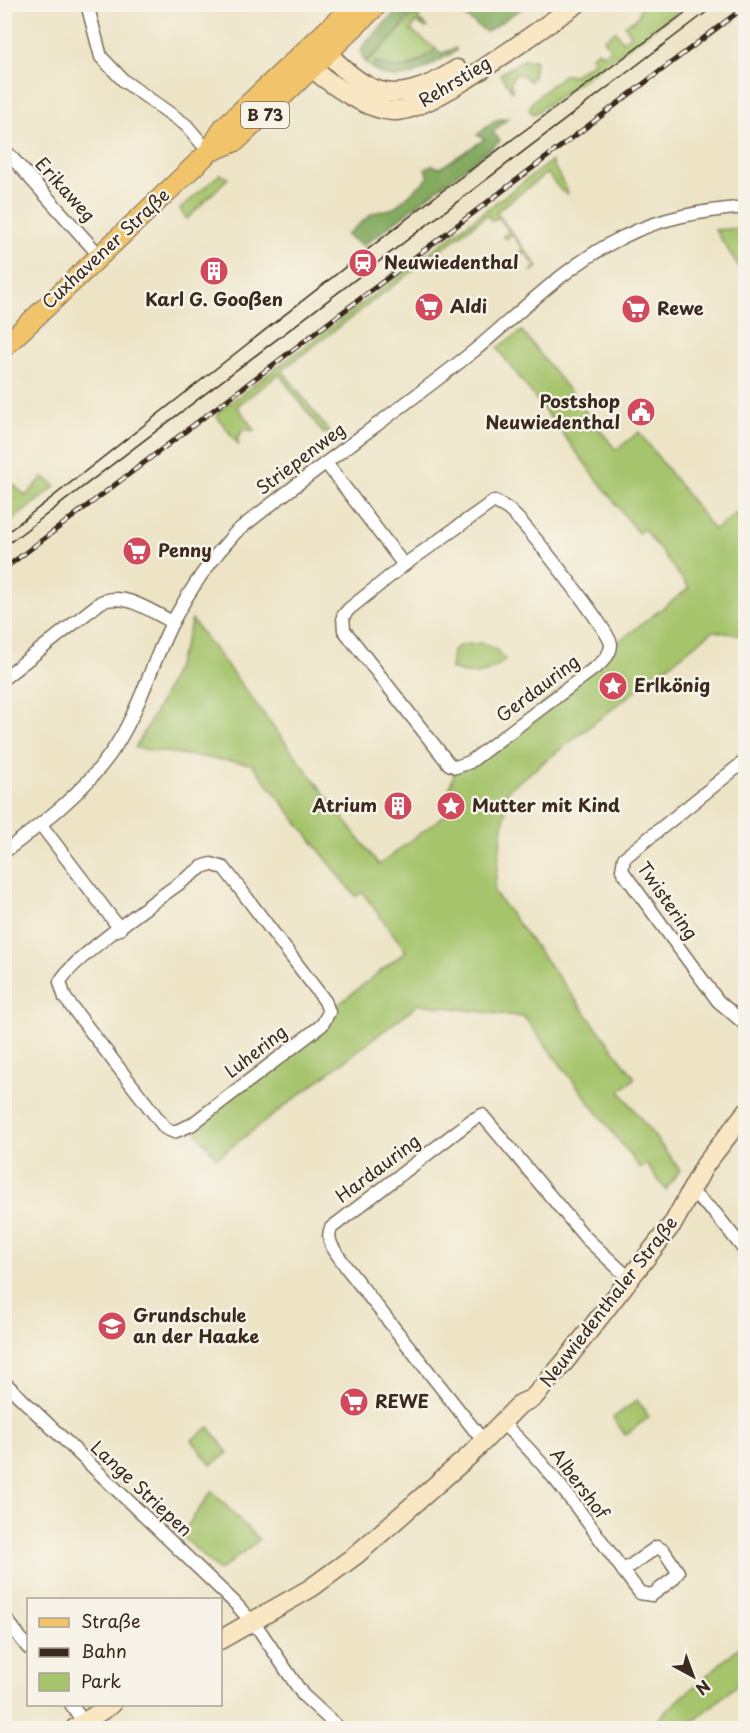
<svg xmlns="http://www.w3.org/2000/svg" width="750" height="1733" font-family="'Playpen Sans',sans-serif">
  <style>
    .green { fill: #a5c46c; stroke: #707745; stroke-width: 1.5 }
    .forest { fill: #84aa60; stroke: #606a3f; stroke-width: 1.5 }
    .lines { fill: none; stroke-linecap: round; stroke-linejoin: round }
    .street-casing { stroke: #796b59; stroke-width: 15 }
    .secondary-casing { stroke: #796b59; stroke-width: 21 }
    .primary-casing { stroke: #796b59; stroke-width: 22 }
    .street { stroke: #fff; stroke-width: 12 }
    .secondary { stroke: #f9e7c3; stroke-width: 18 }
    .primary { stroke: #f1c36a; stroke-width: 20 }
    .tram { stroke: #3b2a1e; stroke-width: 1.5 }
    .rail-casing { stroke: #3b2a1e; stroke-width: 5 }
    .rail { stroke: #f7f3e8; stroke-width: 3; stroke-dasharray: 9; stroke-linecap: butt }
    .labels { text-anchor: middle; stroke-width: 5; stroke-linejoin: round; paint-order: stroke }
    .shield { fill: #f7f3e8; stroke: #73665b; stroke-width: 1.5 }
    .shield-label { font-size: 16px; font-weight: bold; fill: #3b2a1e }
    .street-label { font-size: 18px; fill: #3b2a1e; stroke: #f7f3e8 }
    .poi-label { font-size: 18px; font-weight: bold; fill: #3b2a1e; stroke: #f7f3e8; text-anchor: start }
  </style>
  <rect width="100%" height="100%" fill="#f7f3e8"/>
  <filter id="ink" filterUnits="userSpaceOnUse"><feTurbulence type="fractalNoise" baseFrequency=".0167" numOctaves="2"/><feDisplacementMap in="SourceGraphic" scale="12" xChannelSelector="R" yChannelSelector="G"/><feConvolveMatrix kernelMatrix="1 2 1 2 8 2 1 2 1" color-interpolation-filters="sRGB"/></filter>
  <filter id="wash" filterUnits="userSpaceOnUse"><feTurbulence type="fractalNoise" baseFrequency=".008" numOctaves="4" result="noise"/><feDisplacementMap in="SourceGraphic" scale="24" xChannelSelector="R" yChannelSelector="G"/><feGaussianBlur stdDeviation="1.35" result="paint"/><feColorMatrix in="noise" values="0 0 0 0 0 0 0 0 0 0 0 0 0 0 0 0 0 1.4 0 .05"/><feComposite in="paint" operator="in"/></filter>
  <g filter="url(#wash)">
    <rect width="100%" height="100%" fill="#ede4c6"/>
    <g class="green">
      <polygon points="642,4 687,5 533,115 529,109 533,101 563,75 574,75 594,62 591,56 599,51 602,55 610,49 604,39 616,31 622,41 631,35 625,25 637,18"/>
      <path d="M423,9L418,19L428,27L426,28L416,22L411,30L436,49C419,62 400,77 379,63L373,65L372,68L365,62C388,48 401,24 423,9Z"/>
      <polygon points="523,60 535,60 533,77 530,81 521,74 515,75 511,81 512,91 500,74"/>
      <polygon points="551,161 568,192 567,194 561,191 547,173 496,212 538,267 531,272 536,266 525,252 519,256 517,254 523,249 512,234 506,239 503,236 509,231 499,217 492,221 487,215 282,370 330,433 323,433 279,374 237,406 255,431 244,429 238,437 238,444 216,415 223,408"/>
      <polygon points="220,174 228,178 187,219 180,209"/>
      <polygon points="745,228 746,228 745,276 715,230"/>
      <path d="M522,331L616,450L639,432L714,530L745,507V636L713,631L508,790L494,892L635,1078L620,1091L680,1170L666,1190L646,1164L640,1168L524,1017L419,1004L217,1158L194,1129L340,1003L406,951L362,892L356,897L252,764L135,748C159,707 180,666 192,620L379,865L460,803L450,787L456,767L504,737L610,648L689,588L644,529L638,533L497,348Z"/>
      <polygon points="43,477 56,486 5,526 5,493 13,484 26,496"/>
      <path d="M482,643L496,649L505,660C486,676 474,677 451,669L453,650L461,645Z"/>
      <polygon points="637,1400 649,1417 625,1435 613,1418"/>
      <polygon points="209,1427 228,1453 211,1465 192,1440"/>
      <polygon points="212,1491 259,1540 219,1571 181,1535"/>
      <polygon points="745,1642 745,1678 686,1728 650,1728 666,1711"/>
    </g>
    <g class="forest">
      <polygon points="402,5 425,6 406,20 393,38 365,62 361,53 363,46"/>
      <polygon points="450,5 527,5 486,32"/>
      <path d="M456,48V51C430,64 400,92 372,68L376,62C404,74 413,67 436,49L442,53Z"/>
      <polygon points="508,118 493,132 500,141 363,246 346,235 373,213 394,208 429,177 425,169 432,165 440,168 485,139 477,135 495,120"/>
    </g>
  </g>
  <g filter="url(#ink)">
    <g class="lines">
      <g class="street-casing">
        <g id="street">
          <polyline points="87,4 101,57 124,81 186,125 209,152"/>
          <polyline points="4,149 99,255"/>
          <path d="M326,463L404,565L349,609L343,616L344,630L449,764L456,767L470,762L600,664C605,659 611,653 611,644C609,630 525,523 510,511C506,507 499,504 494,501L404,565"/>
          <path d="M4,678L101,602C125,591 151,612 173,622"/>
          <polyline points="746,760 624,858 622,870 626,876 718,1001 746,1025"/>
          <polyline points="41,825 120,929"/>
          <path d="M4,852C43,823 83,793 111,753C139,713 151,664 173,621C190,589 212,558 236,532C314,469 397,412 475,350C522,311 567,264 623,237C662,217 702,211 746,207"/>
          <path d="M211,864L224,868L231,877L325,1001L329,1012L322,1025L191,1125L174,1132L165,1128L65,998L60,982C72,957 174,888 202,867Z"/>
          <polyline points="691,1192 715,1213 746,1252"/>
          <polyline points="4,1382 234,1602 260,1631 303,1695 339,1728"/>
          <path d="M502,1423C556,1471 596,1536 640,1593L652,1595L673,1579L678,1572L664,1551L657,1547L623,1571"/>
          <path d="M484,1442L346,1267C339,1255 324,1242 331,1228L472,1120L482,1115L585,1237L631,1280"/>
          <polyline points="4,1616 28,1648"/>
          <polyline points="71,1704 84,1723"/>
        </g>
      </g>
      <g class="secondary-casing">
        <g id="secondary">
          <path d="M317,42C366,95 391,111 457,69"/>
          <path d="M303,59C323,80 367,112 397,111C434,110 540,28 577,4"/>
          <polyline points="220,1640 311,1588 356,1555 470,1455 520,1404 533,1398 563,1364 674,1222 705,1165 746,1112"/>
          <polyline points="75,1728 112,1704"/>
        </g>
      </g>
      <g class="primary-casing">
        <g id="primary">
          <polyline points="209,152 236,141 378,4"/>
          <polyline points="4,347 209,152 224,127 355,4"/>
        </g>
      </g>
      <use href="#street" class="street"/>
      <use href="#secondary" class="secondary"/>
      <use href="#primary" class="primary"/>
      <g class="tram">
        <polyline points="4,535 446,188 697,4"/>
        <polyline points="4,547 717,4"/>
      </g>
      <g class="rail-casing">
        <polyline id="rail" points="4,569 746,6"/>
      </g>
      <use href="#rail" class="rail"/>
    </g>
  </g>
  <defs>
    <g id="station-disc" transform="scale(1.5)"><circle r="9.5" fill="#d1495b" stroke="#f7f3e8"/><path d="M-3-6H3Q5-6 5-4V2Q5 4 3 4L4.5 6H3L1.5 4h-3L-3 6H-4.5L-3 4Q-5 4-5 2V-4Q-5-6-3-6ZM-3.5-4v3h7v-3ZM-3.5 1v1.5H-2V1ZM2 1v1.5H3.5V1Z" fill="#fff"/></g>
    <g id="building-disc" transform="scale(1.5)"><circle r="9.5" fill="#d1495b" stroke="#f7f3e8"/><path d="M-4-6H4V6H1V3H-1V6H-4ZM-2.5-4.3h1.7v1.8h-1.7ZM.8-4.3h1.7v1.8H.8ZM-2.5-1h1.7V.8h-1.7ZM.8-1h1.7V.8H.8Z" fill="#fff"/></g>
    <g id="supermarket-disc" transform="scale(1.5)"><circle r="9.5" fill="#d1495b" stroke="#f7f3e8"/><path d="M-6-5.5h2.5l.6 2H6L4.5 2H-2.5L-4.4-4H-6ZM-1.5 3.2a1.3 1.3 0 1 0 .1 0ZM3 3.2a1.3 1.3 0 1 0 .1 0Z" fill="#fff"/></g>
    <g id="civic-disc" transform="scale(1.5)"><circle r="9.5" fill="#d1495b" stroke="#f7f3e8"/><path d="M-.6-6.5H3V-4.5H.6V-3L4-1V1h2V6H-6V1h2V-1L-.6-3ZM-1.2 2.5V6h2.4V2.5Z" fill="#fff"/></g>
    <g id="sight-disc" transform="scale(1.5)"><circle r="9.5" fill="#d1495b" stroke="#f7f3e8"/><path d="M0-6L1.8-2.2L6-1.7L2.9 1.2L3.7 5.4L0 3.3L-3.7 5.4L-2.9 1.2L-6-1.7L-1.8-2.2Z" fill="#fff"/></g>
    <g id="school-disc" transform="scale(1.5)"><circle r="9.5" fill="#d1495b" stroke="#f7f3e8"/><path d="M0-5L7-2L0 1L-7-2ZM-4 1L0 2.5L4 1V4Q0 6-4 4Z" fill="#fff"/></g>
  </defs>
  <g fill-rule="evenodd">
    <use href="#station-disc" x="363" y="263"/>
    <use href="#building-disc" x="214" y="271"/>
    <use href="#supermarket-disc" x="429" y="307"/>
    <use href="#supermarket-disc" x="636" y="309"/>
    <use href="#civic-disc" x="641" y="412"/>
    <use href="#supermarket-disc" x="137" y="551"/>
    <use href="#sight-disc" x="613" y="686"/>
    <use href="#building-disc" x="398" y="806"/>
    <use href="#sight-disc" x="451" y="806"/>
    <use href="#school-disc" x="112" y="1326"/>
    <use href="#supermarket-disc" x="354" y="1402"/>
  </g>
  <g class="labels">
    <rect class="shield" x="241" y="102" width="48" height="26" rx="4.5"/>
    <g class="shield-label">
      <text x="265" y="121">B 73</text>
    </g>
    <g class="street-label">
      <text transform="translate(455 82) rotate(-31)" y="6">Rehrstieg</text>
      <text transform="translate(65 190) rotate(48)" y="6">Erikaweg</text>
      <text transform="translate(106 249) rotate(-43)" y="6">Cuxhavener Straße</text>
      <text transform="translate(301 459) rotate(-37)" y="6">Striepenweg</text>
      <text transform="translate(538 689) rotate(-37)" y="6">Gerdauring</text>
      <text transform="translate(667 901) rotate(55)" y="6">Twistering</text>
      <text transform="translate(256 1052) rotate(-38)" y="6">Luhering</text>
      <text transform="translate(378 1169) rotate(-37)" y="6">Hardauring</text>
      <text transform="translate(609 1302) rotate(-52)" y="6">Neuwiedenthaler Straße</text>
      <text transform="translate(579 1484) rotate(53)" y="6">Albershof</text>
      <text transform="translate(141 1489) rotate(43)" y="6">Lange Striepen</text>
    </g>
    <g class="poi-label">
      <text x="384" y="269">Neuwiedenthal</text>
      <text x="214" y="306" text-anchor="middle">Karl G. Gooßen</text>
      <text x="450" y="313">Aldi</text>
      <text x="657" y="315">Rewe</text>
      <text x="620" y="408" text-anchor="end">Postshop<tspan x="620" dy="21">Neuwiedenthal</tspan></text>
      <text x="158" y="557">Penny</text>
      <text x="634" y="692">Erlkönig</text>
      <text x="377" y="812" text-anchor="end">Atrium</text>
      <text x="472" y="812">Mutter mit Kind</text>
      <text x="133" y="1322">Grundschule<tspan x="133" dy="21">an der Haake</tspan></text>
      <text x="375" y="1408">REWE</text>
    </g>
  </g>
  <rect width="750" height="1733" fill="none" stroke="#f7f3e8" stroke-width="24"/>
  <rect x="27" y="1598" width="195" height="108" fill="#f7f3e8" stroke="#aca397" stroke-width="1.5"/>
  <rect x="39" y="1618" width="30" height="9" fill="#f1c36a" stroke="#aca397" stroke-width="1.5"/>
  <text x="81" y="1628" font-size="18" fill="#3b2a1e">Straße</text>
  <rect x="39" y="1648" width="30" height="9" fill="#3b2a1e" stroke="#aca397" stroke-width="1.5"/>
  <text x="81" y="1658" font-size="18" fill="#3b2a1e">Bahn</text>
  <rect x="39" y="1673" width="30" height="18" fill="#a5c46c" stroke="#aca397" stroke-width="1.5"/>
  <text x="81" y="1688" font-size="18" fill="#3b2a1e">Park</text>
  <g transform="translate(693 1676) rotate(139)" stroke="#f7f3e8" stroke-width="4.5" paint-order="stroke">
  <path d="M0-4.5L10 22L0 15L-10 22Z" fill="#3b2a1e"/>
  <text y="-9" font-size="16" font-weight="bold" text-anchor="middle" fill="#3b2a1e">N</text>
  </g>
</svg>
